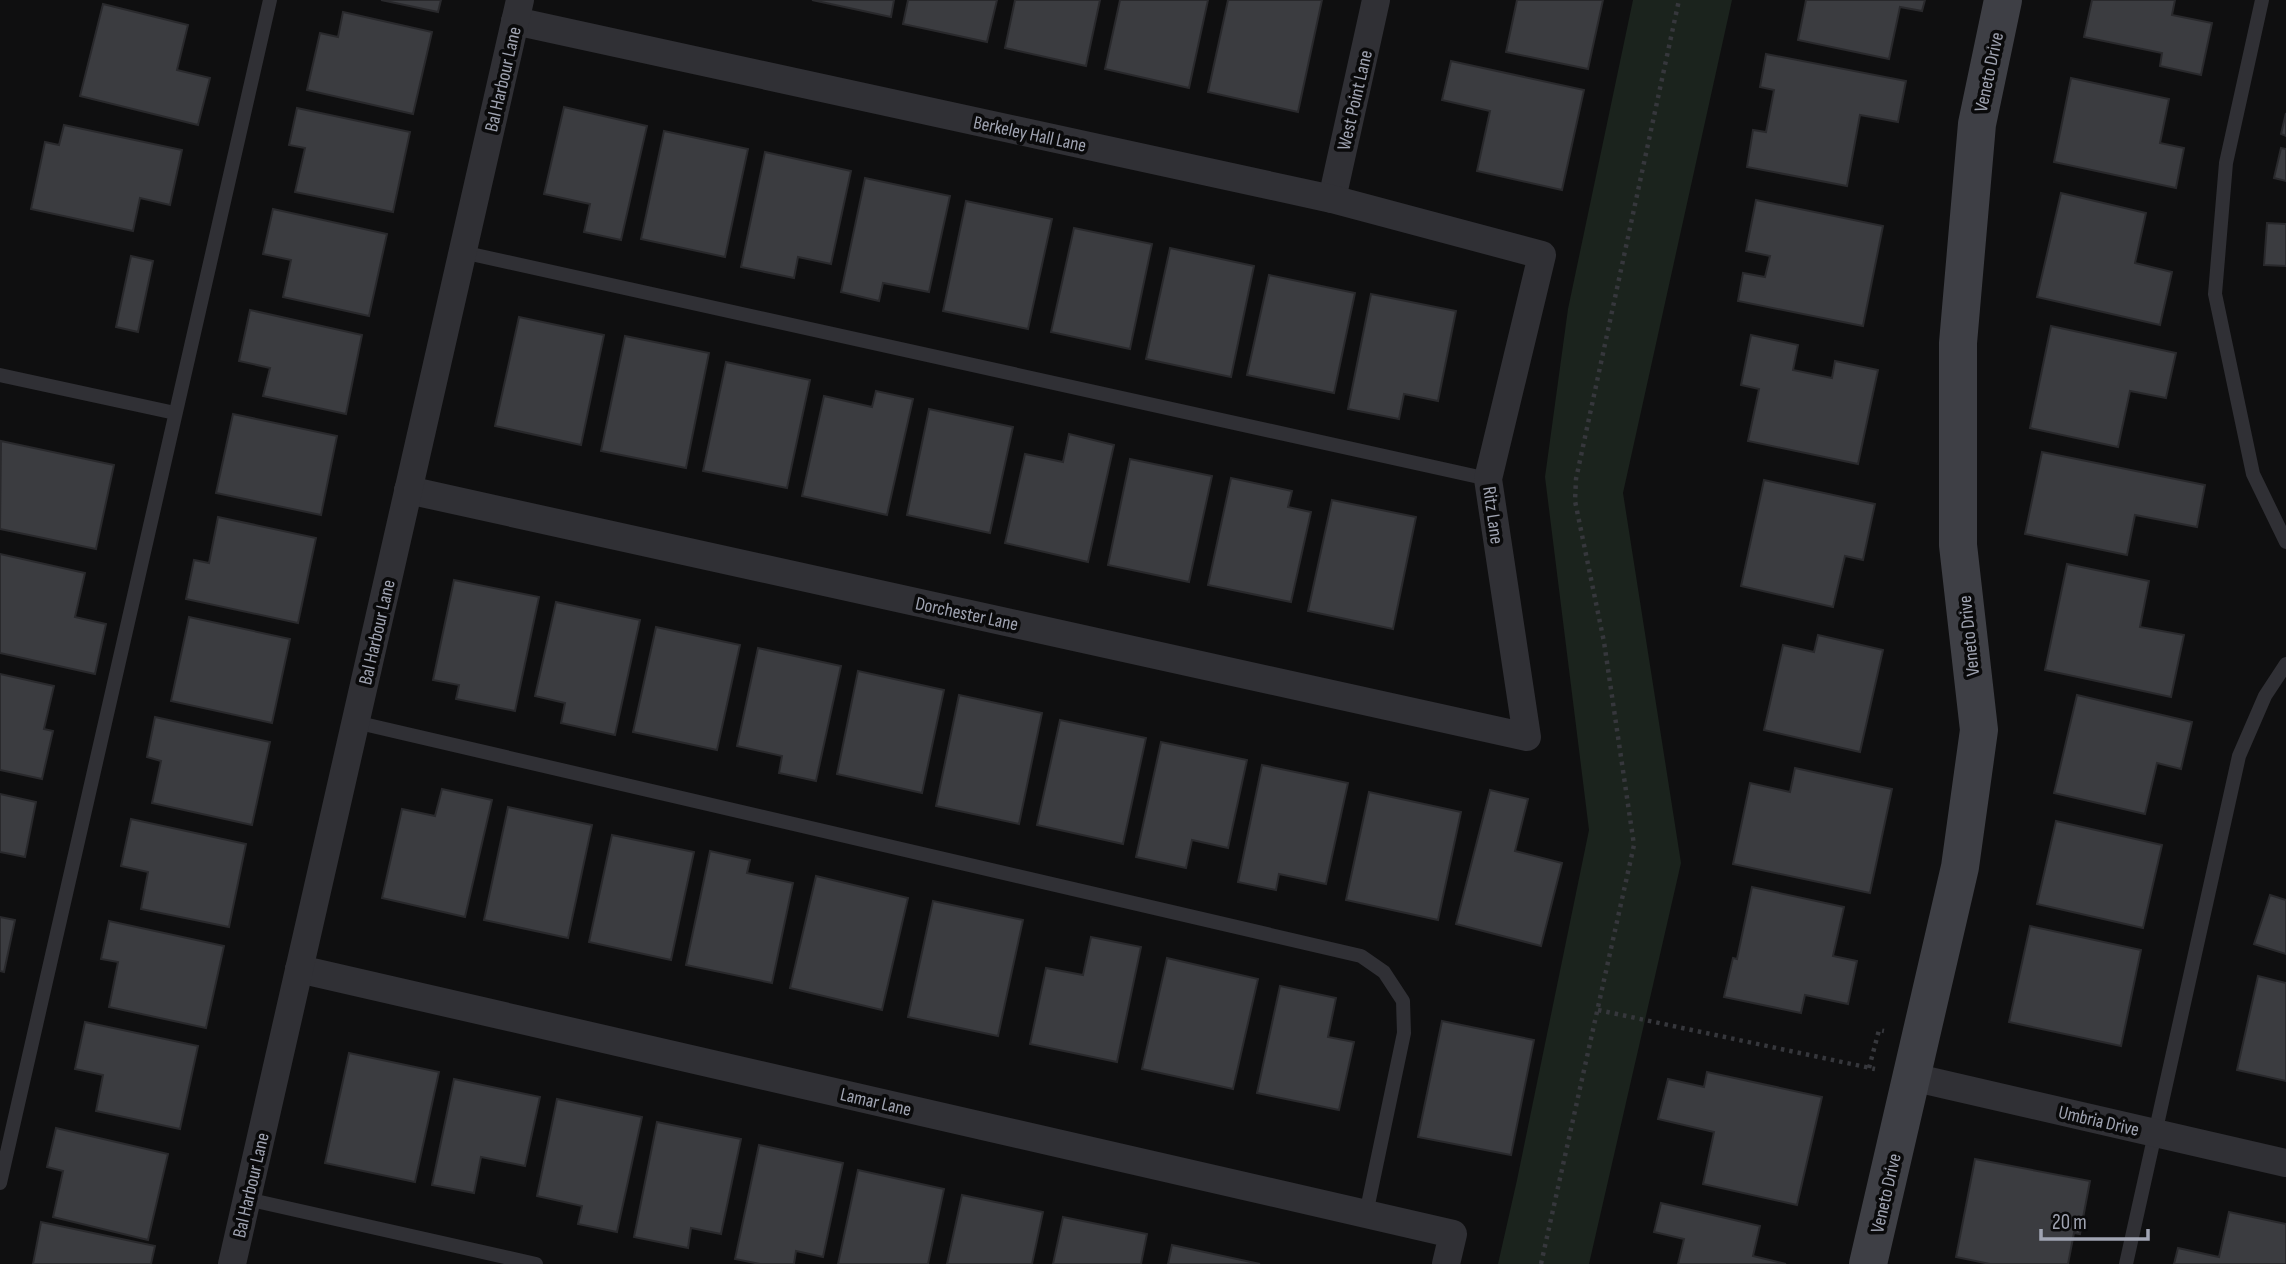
<svg xmlns="http://www.w3.org/2000/svg" width="2286" height="1264" font-family="'Sofia Sans Condensed',sans-serif">
  <style>
    .green { fill: #1b231d }
    .building { fill: #3b3c40; stroke: #29292c; stroke-width: 2 }
    .lines { fill: none; stroke-linecap: round; stroke-linejoin: round }
    .path { stroke: #36373c; stroke-width: 4.5; stroke-dasharray: 3.5 5; stroke-linecap: butt }
    .lane { stroke: #303035; stroke-width: 14 }
    .street { stroke: #303035; stroke-width: 28 }
    .secondary { stroke: #3e3f45; stroke-width: 38 }
    .labels { text-anchor: middle; stroke-width: 7; stroke-linejoin: round; paint-order: stroke }
    .street-label { font-size: 19px; fill: #a0a4b2; stroke: #0a0a0b }
  </style>
  <rect width="100%" height="100%" fill="#0f0f10"/>
  <polygon class="green" points="1633,0 1732,0 1623,493 1681,863 1589,1264 1498,1264 1517,1180 1589,830 1545,477 1568,309"/>
  <g class="building">
    <polygon points="381,0 441,0 438,12"/>
    <polygon points="812,0 894,0 891,17"/>
    <polygon points="908,0 997,0 987,42 903,24"/>
    <polygon points="1015,0 1100,0 1086,66 1005,48"/>
    <polygon points="1120,0 1208,0 1189,88 1105,69"/>
    <polygon points="1228,0 1322,0 1298,112 1208,92"/>
    <polygon points="1517,0 1603,0 1588,69 1506,52"/>
    <polygon points="1806,0 1925,0 1922,11 1900,7 1889,59 1798,40"/>
    <polygon points="2092,0 2175,0 2172,15 2212,23 2201,75 2160,66 2162,53 2084,37"/>
    <polygon points="103,4 188,25 177,70 210,78 198,125 80,96"/>
    <polygon points="343,12 432,32 413,114 307,90 320,33 338,37"/>
    <polygon points="1766,54 1906,81 1898,122 1860,115 1847,186 1747,167 1753,130 1766,132 1774,90 1760,87"/>
    <polygon points="1451,61 1584,90 1562,190 1477,171 1490,111 1442,100"/>
    <polygon points="2071,78 2169,99 2160,143 2184,148 2176,188 2054,162"/>
    <polygon points="564,107 647,126 621,240 584,232 590,204 544,194"/>
    <polygon points="297,108 410,132 393,212 295,192 305,148 289,145"/>
    <polygon points="2286,113 2286,136 2281,134"/>
    <polygon points="64,125 182,150 170,205 140,198 133,231 31,209 45,142 59,145"/>
    <polygon points="664,131 748,149 725,257 641,239"/>
    <polygon points="2281,148 2286,149 2286,181 2274,178"/>
    <polygon points="765,152 851,171 831,264 798,257 794,278 741,267"/>
    <polygon points="865,178 950,196 929,292 883,283 879,301 841,292"/>
    <polygon points="2061,193 2146,213 2135,263 2172,272 2160,325 2037,297"/>
    <polygon points="1756,200 1883,226 1863,326 1738,301 1743,273 1765,277 1770,256 1746,251"/>
    <polygon points="966,201 1052,219 1028,329 943,311"/>
    <polygon points="273,209 387,234 369,316 283,297 291,260 263,254"/>
    <polygon points="2267,223 2286,224 2286,266 2264,265"/>
    <polygon points="1074,228 1152,244 1130,349 1051,332"/>
    <polygon points="1170,248 1254,266 1231,377 1146,359"/>
    <polygon points="131,256 153,261 138,332 116,327"/>
    <polygon points="1269,275 1355,293 1334,393 1247,375"/>
    <polygon points="1371,294 1456,311 1438,401 1404,394 1399,419 1348,409"/>
    <polygon points="250,310 362,335 346,414 263,396 270,368 239,361"/>
    <polygon points="519,317 604,335 581,445 495,426"/>
    <polygon points="2051,326 2176,353 2166,398 2130,391 2118,447 2030,428"/>
    <polygon points="1751,335 1798,345 1793,370 1832,378 1835,361 1878,370 1858,464 1748,441 1759,389 1741,385"/>
    <polygon points="625,336 709,353 686,468 601,451"/>
    <polygon points="726,362 810,380 787,488 703,471"/>
    <polygon points="876,391 913,399 887,515 802,496 824,396 872,407"/>
    <polygon points="929,409 1013,427 990,533 907,515"/>
    <polygon points="233,414 337,436 321,515 216,493"/>
    <polygon points="1069,434 1114,445 1088,562 1005,543 1025,454 1063,462"/>
    <polygon points="1,441 114,465 96,549 0,529"/>
    <polygon points="2042,452 2205,485 2197,527 2135,515 2127,555 2025,534"/>
    <polygon points="1130,459 1212,476 1189,582 1108,565"/>
    <polygon points="1231,478 1292,491 1288,507 1311,512 1291,602 1208,585"/>
    <polygon points="1764,480 1875,504 1863,560 1845,556 1833,607 1741,586"/>
    <polygon points="1332,500 1416,517 1393,629 1308,611"/>
    <polygon points="218,517 316,538 298,623 186,599 194,560 209,563"/>
    <polygon points="0,554 85,573 75,617 106,624 95,674 0,653"/>
    <polygon points="2067,564 2149,581 2140,627 2184,635 2171,697 2045,670"/>
    <polygon points="454,580 539,597 515,711 456,699 459,685 433,680"/>
    <polygon points="556,602 640,620 615,735 561,723 565,703 535,696"/>
    <polygon points="189,617 290,639 272,723 171,701"/>
    <polygon points="656,627 740,645 717,750 633,732"/>
    <polygon points="1818,635 1883,650 1860,752 1764,730 1783,645 1814,652"/>
    <polygon points="758,648 841,666 816,781 779,773 782,756 737,746"/>
    <polygon points="858,671 944,690 922,793 837,774"/>
    <polygon points="0,674 54,686 44,729 53,731 42,779 0,770"/>
    <polygon points="959,695 1042,713 1019,824 936,806"/>
    <polygon points="2077,695 2192,722 2181,769 2157,763 2145,814 2054,793"/>
    <polygon points="155,717 270,742 252,825 152,803 161,761 147,757"/>
    <polygon points="1060,720 1146,738 1123,844 1037,825"/>
    <polygon points="1161,742 1247,760 1228,848 1192,840 1186,868 1136,857"/>
    <polygon points="1262,765 1348,783 1326,884 1279,874 1276,890 1238,882"/>
    <polygon points="1795,768 1892,789 1870,893 1733,864 1750,783 1790,792"/>
    <polygon points="442,789 492,800 465,917 382,898 402,809 435,816"/>
    <polygon points="1490,790 1528,799 1515,851 1562,863 1541,946 1456,924"/>
    <polygon points="1369,792 1461,812 1438,920 1346,900"/>
    <polygon points="0,794 36,802 25,857 0,852"/>
    <polygon points="508,807 592,825 568,938 484,920"/>
    <polygon points="131,819 246,844 229,927 141,909 148,872 121,866"/>
    <polygon points="2056,821 2162,845 2143,928 2037,904"/>
    <polygon points="612,835 694,852 671,960 589,942"/>
    <polygon points="710,851 750,860 747,873 793,883 772,983 686,965"/>
    <polygon points="816,876 908,898 882,1010 790,988"/>
    <polygon points="1752,887 1844,907 1833,956 1857,961 1848,1004 1805,995 1801,1013 1724,997 1733,958 1737,959"/>
    <polygon points="2270,895 2286,900 2286,954 2254,944"/>
    <polygon points="933,901 1023,920 998,1036 908,1017"/>
    <polygon points="0,917 15,920 4,972 0,971"/>
    <polygon points="109,921 224,946 206,1028 109,1007 118,962 101,959"/>
    <polygon points="2030,926 2141,950 2121,1046 2009,1022"/>
    <polygon points="1091,937 1141,947 1117,1062 1030,1044 1046,968 1083,975"/>
    <polygon points="1167,958 1258,979 1233,1089 1142,1069"/>
    <polygon points="2258,976 2286,983 2286,1081 2237,1070"/>
    <polygon points="1280,986 1336,998 1328,1037 1354,1042 1339,1110 1257,1093"/>
    <polygon points="1442,1021 1534,1040 1511,1155 1418,1137"/>
    <polygon points="85,1022 198,1046 180,1129 96,1111 103,1075 75,1069"/>
    <polygon points="349,1053 439,1072 415,1182 325,1163"/>
    <polygon points="1707,1072 1822,1097 1797,1205 1703,1184 1714,1132 1658,1119 1668,1079 1704,1087"/>
    <polygon points="454,1079 540,1097 525,1166 481,1157 474,1193 432,1185"/>
    <polygon points="557,1099 642,1117 617,1232 578,1224 582,1206 537,1196"/>
    <polygon points="657,1122 741,1139 721,1234 691,1228 688,1248 634,1237"/>
    <polygon points="56,1128 168,1154 148,1240 53,1217 63,1171 47,1167"/>
    <polygon points="759,1145 843,1163 823,1257 796,1251 794,1264 760,1264 735,1259"/>
    <polygon points="1975,1159 2090,1181 2080,1234 2074,1233 2068,1264 1990,1264 1956,1257"/>
    <polygon points="858,1170 944,1189 928,1264 838,1264"/>
    <polygon points="962,1195 1043,1212 1032,1264 947,1264"/>
    <polygon points="1661,1203 1760,1226 1753,1256 1786,1264 1678,1264 1684,1239 1654,1232"/>
    <polygon points="2229,1212 2286,1224 2286,1264 2174,1264 2178,1248 2219,1257"/>
    <polygon points="1063,1217 1147,1234 1141,1264 1053,1264"/>
    <polygon points="41,1222 155,1246 151,1264 33,1264"/>
    <polygon points="1172,1245 1260,1264 1168,1264"/>
  </g>
  <g class="lines">
    <g class="path">
      <polyline points="1598,1010 1875,1069"/>
      <polyline points="1869,1068 1879,1030 1884,1031"/>
      <polyline points="1541,1264 1634,845 1604,642 1575,501 1576,479 1679,0"/>
    </g>
    <g class="lane">
      <polyline points="2262,0 2226,163 2215,294 2253,474 2286,542"/>
      <polyline points="462,252 1488,479"/>
      <polyline points="0,375 175,413"/>
      <polyline points="355,722 1361,956 1384,972 1403,1001 1404,1033 1366,1214"/>
      <polyline points="0,1183 270,0"/>
      <polyline points="247,1199 536,1264"/>
      <polyline points="2126,1264 2239,756 2265,696 2286,664"/>
    </g>
    <g class="street">
      <polyline points="1332,199 1376,0"/>
      <polyline points="408,490 1527,737 1488,479 1542,255 1332,199 515,21"/>
      <polyline points="299,969 1453,1234 1446,1264"/>
      <polyline points="1912,1077 2286,1163"/>
      <polyline points="232,1264 520,0"/>
    </g>
    <polyline class="secondary" points="1868,1264 1960,867 1979,730 1958,545 1958,343 1977,124 2003,0"/>
  </g>
  <g class="labels">
    <g class="street-label">
      <text transform="translate(1988 72) rotate(-78)" y="7">Veneto Drive</text>
      <text transform="translate(502 79) rotate(-77)" y="7">Bal Harbour Lane</text>
      <text transform="translate(1354 100) rotate(-77)" y="7">West Point Lane</text>
      <text transform="translate(1030 133) rotate(12)" y="7">Berkeley Hall Lane</text>
      <text transform="translate(1494 515) rotate(82)" y="7">Ritz Lane</text>
      <text transform="translate(967 613) rotate(12)" y="7">Dorchester Lane</text>
      <text transform="translate(376 632) rotate(-77)" y="7">Bal Harbour Lane</text>
      <text transform="translate(1968 636) rotate(-96)" y="7">Veneto Drive</text>
      <text transform="translate(876 1101) rotate(13)" y="7">Lamar Lane</text>
      <text transform="translate(2099 1120) rotate(13)" y="7">Umbria Drive</text>
      <text transform="translate(250 1185) rotate(-77)" y="7">Bal Harbour Lane</text>
      <text transform="translate(1885 1193) rotate(-77)" y="7">Veneto Drive</text>
    </g>
  </g>
  <path d="M2041 1229v10h107v-10" fill="none" stroke="#a0a4b2" stroke-width="3.5"/>
  <text x="2052" y="1229" font-size="21" fill="#a0a4b2" stroke="#0a0a0b" stroke-width="5" paint-order="stroke">20 m</text>
</svg>
